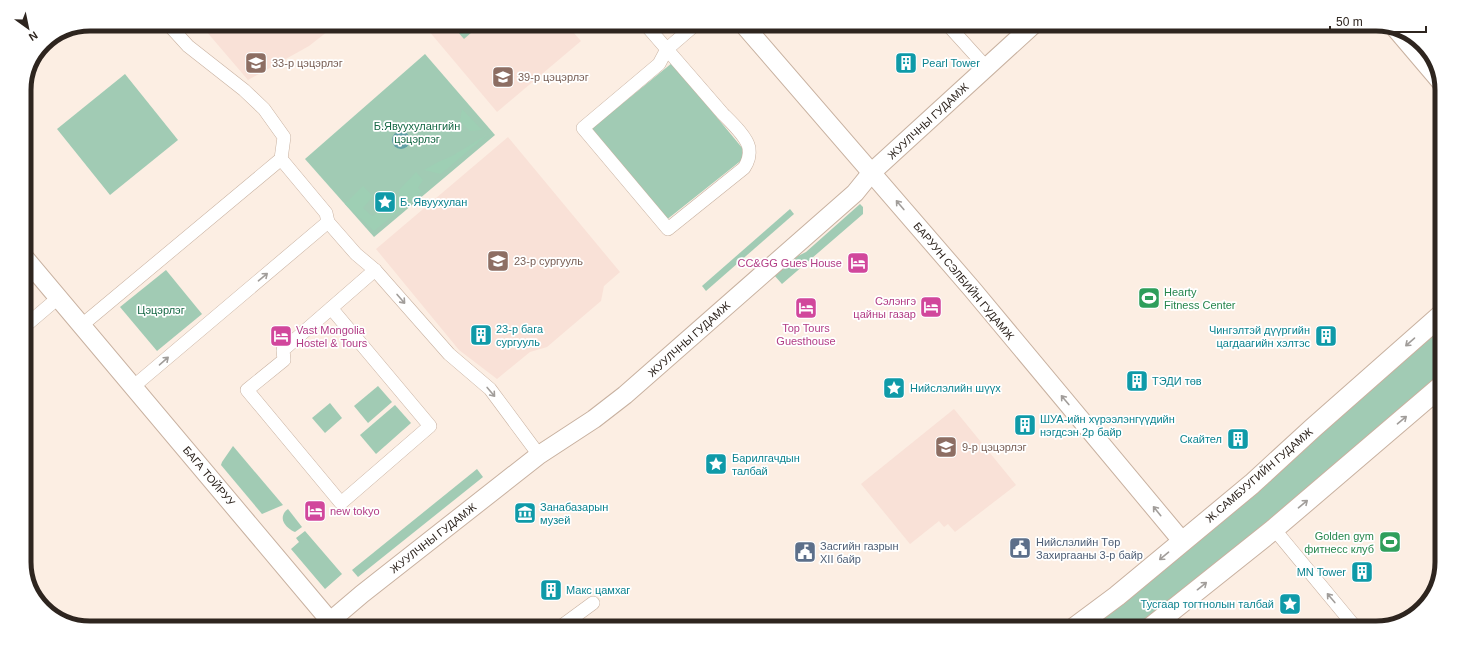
<svg xmlns="http://www.w3.org/2000/svg" width="1466" height="652" font-family="Helvetica,sans-serif">
  <style>
    .education { fill: #f9e1d7 }
    .green { fill: #a1cbb4 }
    .forest { fill: #9ecfb4 }
    .water { fill: #619fa5 }
    .lines { fill: none; stroke-linecap: round; stroke-linejoin: round }
    .minor-casing { stroke: #c8b1a0; stroke-width: 14 }
    .secondary-casing { stroke: #c8b1a0; stroke-width: 20 }
    .primary-casing { stroke: #c8b1a0; stroke-width: 22 }
    .minor { stroke: #fff; stroke-width: 13 }
    .secondary { stroke: #fff; stroke-width: 18 }
    .primary { stroke: #fff; stroke-width: 20 }
    .oneway { stroke: #a19d9a }
    .labels { text-anchor: middle; stroke-width: 3.5; stroke-linejoin: round; paint-order: stroke }
    .education-label { font-size: 11px; fill: #785e54; stroke: #fff; text-anchor: start }
    .culture-label { font-size: 11px; fill: #0d838f; stroke: #fff; text-anchor: start }
    .street-label { font-size: 11px; fill: #2e251f; stroke: #fff }
    .park-label { font-size: 11px; fill: #166845; stroke: #fff }
    .hotel-label { font-size: 11px; fill: #b23c85; stroke: #fff; text-anchor: end }
    .leisure-label { font-size: 11px; fill: #27864d; stroke: #fff; text-anchor: start }
    .service-label { font-size: 11px; fill: #4e5e75; stroke: #fff; text-anchor: start }
    .rim { fill: none; stroke: #2e251f; stroke-width: 5 }
  </style>
  <rect width="100%" height="100%" fill="#fceee3"/>
  <g class="education">
    <polygon points="200,24 337,24 309,46 248,80"/>
    <polygon points="423,24 566,24 581,41 497,112"/>
    <polygon points="508,137 620,272 604,286 601,301 547,347 530,352 497,379 459,350 376,249"/>
    <polygon points="954,409 1016,485 955,532 948,524 944,527 939,521 910,544 861,484"/>
  </g>
  <g class="green">
    <polygon points="451,24 480,24 480,25 464,39"/>
    <polygon points="425,54 495,135 374,237 305,159"/>
    <polygon points="672,63 748,155 665,221 590,130"/>
    <polygon points="125,74 178,140 110,195 57,129"/>
    <polygon points="860,204 863,207 863,214 782,284 774,275 792,259 806,252"/>
    <polygon points="790,209 794,214 706,291 702,286"/>
    <polygon points="166,270 202,314 157,351 120,307"/>
    <polygon points="1439,329 1439,376 1298,498 1137,628 1085,628"/>
    <polygon points="378,386 392,402 368,423 354,406"/>
    <polygon points="330,403 342,418 325,433 312,418"/>
    <polygon points="395,405 411,423 376,454 360,435"/>
    <polygon points="233,446 283,505 262,514 221,465 222,462"/>
    <polygon points="477,469 483,477 358,577 352,570"/>
    <path d="M288,509L302,527L295,532C285,528 277,517 288,509Z"/>
    <polygon points="305,531 342,574 325,589 291,549 299,542 296,538"/>
  </g>
  <g class="forest">
    <polygon points="462,109 482,130 470,131 460,121"/>
    <polygon points="488,134 441,174 424,170 438,162 452,156"/>
    <polygon points="416,172 423,180 418,188 422,192 374,231 345,204 363,186 373,196 363,208 372,216 397,202 400,189"/>
  </g>
  <circle class="water" cx="401" cy="140" r="9"/>
  <g class="lines">
    <g class="minor-casing">
      <g id="minor">
        <polyline points="168,24 188,46 244,90 264,109 284,137 281,159"/>
        <path d="M645,24C671,54 697,84 723,114C731,122 747,137 749,148C750,155 748,162 744,168L668,229L583,128L659,64L667,49L696,24"/>
        <polyline points="947,24 986,67"/>
        <polyline points="43,44 45,43"/>
        <polyline points="281,159 326,213 328,222 356,254 375,270 449,354 490,389 539,455"/>
        <polyline points="331,308 430,426 341,503 247,390 284,360 283,350 375,270"/>
        <polyline points="82,325 281,159"/>
        <polyline points="24,327 58,298"/>
        <polyline points="134,386 328,222"/>
        <polyline points="1274,529 1356,628"/>
        <polyline points="559,628 593,603"/>
      </g>
    </g>
    <g class="secondary-casing">
      <g id="secondary">
        <polyline points="743,24 972,289 1182,541"/>
        <polyline points="1395,28 1440,81"/>
        <polyline points="24,257 336,628"/>
        <polyline points="322,628 362,594 539,455 594,419 625,395 855,193 872,172 1034,24"/>
      </g>
    </g>
    <g class="primary-casing">
      <g id="primary">
        <polyline points="1074,628 1117,596 1252,484 1313,428 1440,316"/>
        <polyline points="1150,628 1274,529 1439,388"/>
      </g>
    </g>
    <use href="#minor" class="minor"/>
    <use href="#secondary" class="secondary"/>
    <use href="#primary" class="primary"/>
  </g>
  <defs><path id="oneway-shaft" d="M-6 0H5M1.5-3L5.5 0L1.5 3" fill="none" stroke-width="1.6" stroke-linecap="round" stroke-linejoin="round"/></defs>
  <g class="oneway">
    <use href="#oneway-shaft" transform="translate(900 205) rotate(-130)"/>
    <use href="#oneway-shaft" transform="translate(263 277) rotate(-40)"/>
    <use href="#oneway-shaft" transform="translate(401 299) rotate(49)"/>
    <use href="#oneway-shaft" transform="translate(1410 342) rotate(139)"/>
    <use href="#oneway-shaft" transform="translate(164 361) rotate(-41)"/>
    <use href="#oneway-shaft" transform="translate(491 392) rotate(50)"/>
    <use href="#oneway-shaft" transform="translate(1065 400) rotate(-130)"/>
    <use href="#oneway-shaft" transform="translate(1402 420) rotate(-40)"/>
    <use href="#oneway-shaft" transform="translate(1303 504) rotate(-40)"/>
    <use href="#oneway-shaft" transform="translate(1157 511) rotate(-129)"/>
    <use href="#oneway-shaft" transform="translate(1164 556) rotate(140)"/>
    <use href="#oneway-shaft" transform="translate(1202 586) rotate(-39)"/>
    <use href="#oneway-shaft" transform="translate(1331 598) rotate(-130)"/>
  </g>
  <defs>
    <g id="school-square" transform="scale(1.15)"><rect x="-9" y="-9" width="18" height="18" rx="4" fill="#8d6e63" stroke="#fff"/><path d="M0-5L7-2L0 1L-7-2ZM-4 1L0 2.5L4 1V4Q0 6-4 4Z" fill="#fff"/></g>
    <g id="building-square" transform="scale(1.15)"><rect x="-9" y="-9" width="18" height="18" rx="4" fill="#0f9aa8" stroke="#fff"/><path d="M-4-6H4V6H1V3H-1V6H-4ZM-2.5-4.3h1.7v1.8h-1.7ZM.8-4.3h1.7v1.8H.8ZM-2.5-1h1.7V.8h-1.7ZM.8-1h1.7V.8H.8Z" fill="#fff"/></g>
    <g id="sight-square" transform="scale(1.15)"><rect x="-9" y="-9" width="18" height="18" rx="4" fill="#0f9aa8" stroke="#fff"/><path d="M0-6L1.8-2.2L6-1.7L2.9 1.2L3.7 5.4L0 3.3L-3.7 5.4L-2.9 1.2L-6-1.7L-1.8-2.2Z" fill="#fff"/></g>
    <g id="hotel-square" transform="scale(1.15)"><rect x="-9" y="-9" width="18" height="18" rx="4" fill="#d1479c" stroke="#fff"/><path d="M-6-4.5h1.5V1H6V5H4.5V3h-9V5H-6ZM-4 0a1.8 1.8 0 1 1 3.6 0ZM.5 0V-2.5h3Q6-2.5 6 0Z" fill="#fff"/></g>
    <g id="stadium-square" transform="scale(1.15)"><rect x="-9" y="-9" width="18" height="18" rx="4" fill="#2e9e5b" stroke="#fff"/><path d="M0-5a6.5 5 0 1 0 0 10a6.5 5 0 1 0 0-10ZM-3.5-1.8h7v3.6h-7Z" fill="#fff"/></g>
    <g id="museum-square" transform="scale(1.15)"><rect x="-9" y="-9" width="18" height="18" rx="4" fill="#0f9aa8" stroke="#fff"/><path d="M0-6L6-3V-2H-6V-3ZM-5-1h2V3h-2ZM-1-1h2V3h-2ZM3-1h2V3H3ZM-6 4H6V6H-6Z" fill="#fff"/></g>
    <g id="civic-square" transform="scale(1.15)"><rect x="-9" y="-9" width="18" height="18" rx="4" fill="#5c6f8a" stroke="#fff"/><path d="M-.6-6.5H3V-4.5H.6V-3L4-1V1h2V6H-6V1h2V-1L-.6-3ZM-1.2 2.5V6h2.4V2.5Z" fill="#fff"/></g>
  </defs>
  <g fill-rule="evenodd">
    <use href="#school-square" x="256" y="63"/>
    <use href="#building-square" x="906" y="63"/>
    <use href="#school-square" x="503" y="77"/>
    <use href="#sight-square" x="385" y="202"/>
    <use href="#school-square" x="498" y="261"/>
    <use href="#hotel-square" x="858" y="263"/>
    <use href="#stadium-square" x="1149" y="298"/>
    <use href="#hotel-square" x="931" y="307"/>
    <use href="#hotel-square" x="806" y="308"/>
    <use href="#building-square" x="481" y="335"/>
    <use href="#hotel-square" x="281" y="336"/>
    <use href="#building-square" x="1326" y="336"/>
    <use href="#building-square" x="1137" y="381"/>
    <use href="#sight-square" x="894" y="388"/>
    <use href="#building-square" x="1025" y="425"/>
    <use href="#building-square" x="1238" y="439"/>
    <use href="#school-square" x="946" y="447"/>
    <use href="#sight-square" x="716" y="464"/>
    <use href="#hotel-square" x="315" y="511"/>
    <use href="#museum-square" x="525" y="513"/>
    <use href="#stadium-square" x="1390" y="542"/>
    <use href="#civic-square" x="1020" y="548"/>
    <use href="#civic-square" x="805" y="552"/>
    <use href="#building-square" x="1362" y="572"/>
    <use href="#building-square" x="551" y="590"/>
    <use href="#sight-square" x="1290" y="604"/>
  </g>
  <g class="labels">
    <g class="education-label">
      <text x="272" y="67">33-р цэцэрлэг</text>
      <text x="518" y="81">39-р цэцэрлэг</text>
      <text x="514" y="265">23-р сургууль</text>
      <text x="962" y="451">9-р цэцэрлэг</text>
    </g>
    <g class="culture-label">
      <text x="922" y="67">Pearl Tower</text>
      <text x="400" y="206">Б. Явуухулан</text>
      <text x="496" y="333">23-р бага<tspan x="496" dy="13">сургууль</tspan></text>
      <text x="1310" y="334" text-anchor="end">Чингэлтэй дүүргийн<tspan x="1310" dy="13">цагдаагийн хэлтэс</tspan></text>
      <text x="1152" y="385">ТЭДИ төв</text>
      <text x="910" y="392">Нийслэлийн шүүх</text>
      <text x="1040" y="423">ШУА-ийн хүрээлэнгүүдийн<tspan x="1040" dy="13">нэгдсэн 2р байр</tspan></text>
      <text x="1222" y="443" text-anchor="end">Скайтел</text>
      <text x="732" y="462">Барилгачдын<tspan x="732" dy="13">талбай</tspan></text>
      <text x="540" y="511">Занабазарын<tspan x="540" dy="13">музей</tspan></text>
      <text x="1346" y="576" text-anchor="end">MN Tower</text>
      <text x="566" y="594">Макс цамхаг</text>
      <text x="1274" y="608" text-anchor="end">Тусгаар тогтнолын талбай</text>
    </g>
    <g class="street-label">
      <text transform="translate(928 121) rotate(-43)" y="4">ЖУУЛЧНЫ ГУДАМЖ</text>
      <text transform="translate(964 281) rotate(50)" y="4">БАРУУН СЭЛБИЙН ГУДАМЖ</text>
      <text transform="translate(689 339) rotate(-42)" y="4">ЖУУЛЧНЫ ГУДАМЖ</text>
      <text transform="translate(1259 475) rotate(-41)" y="4">Ж.САМБУУГИЙН ГУДАМЖ</text>
      <text transform="translate(209 476) rotate(50)" y="4">БАГА ТОЙРУУ</text>
      <text transform="translate(433 538) rotate(-38)" y="4">ЖУУЛЧНЫ ГУДАМЖ</text>
    </g>
    <g class="park-label">
      <text x="417" y="130">Б.Явуухулангийн<tspan x="417" dy="13">цэцэрлэг</tspan></text>
      <text x="161" y="314">Цэцэрлэг</text>
    </g>
    <g class="hotel-label">
      <text x="842" y="267">CC&amp;GG Gues House</text>
      <text x="916" y="305">Сэлэнгэ<tspan x="916" dy="13">цайны газар</tspan></text>
      <text x="806" y="332" text-anchor="middle">Top Tours<tspan x="806" dy="13">Guesthouse</tspan></text>
      <text x="296" y="334" text-anchor="start">Vast Mongolia<tspan x="296" dy="13">Hostel &amp; Tours</tspan></text>
      <text x="330" y="515" text-anchor="start">new tokyo</text>
    </g>
    <g class="leisure-label">
      <text x="1164" y="296">Hearty<tspan x="1164" dy="13">Fitness Center</tspan></text>
      <text x="1374" y="540" text-anchor="end">Golden gym<tspan x="1374" dy="13">фитнесс клуб</tspan></text>
    </g>
    <g class="service-label">
      <text x="1036" y="546">Нийслэлийн Төр<tspan x="1036" dy="13">Захиргааны 3-р байр</tspan></text>
      <text x="820" y="550">Засгийн газрын<tspan x="820" dy="13">XII байр</tspan></text>
    </g>
  </g>
  <path d="M0 0H1466V652H0ZM90 31H1376A59 59 0 0 1 1435 90V562A59 59 0 0 1 1376 621H90A59 59 0 0 1 31 562V90A59 59 0 0 1 90 31Z" fill="#fff" fill-rule="evenodd"/>
  <path class="rim" d="M90 31H1376A59 59 0 0 1 1435 90V562A59 59 0 0 1 1376 621H90A59 59 0 0 1 31 562V90A59 59 0 0 1 90 31Z"/>
  <g transform="translate(28 28) rotate(147)" stroke="#ffffff" stroke-width="3" paint-order="stroke">
  <path d="M0-3L7 15L0 10L-7 15Z" fill="#2e251f"/>
  <text y="-6" font-size="11" font-weight="bold" text-anchor="middle" fill="#2e251f">N</text>
  </g>
  <path d="M1330 26v6h96v-6" fill="none" stroke="#2e251f" stroke-width="2"/>
  <text x="1336" y="26" font-size="12" fill="#2e251f" stroke="#ffffff" stroke-width="3" paint-order="stroke">50 m</text>
</svg>
